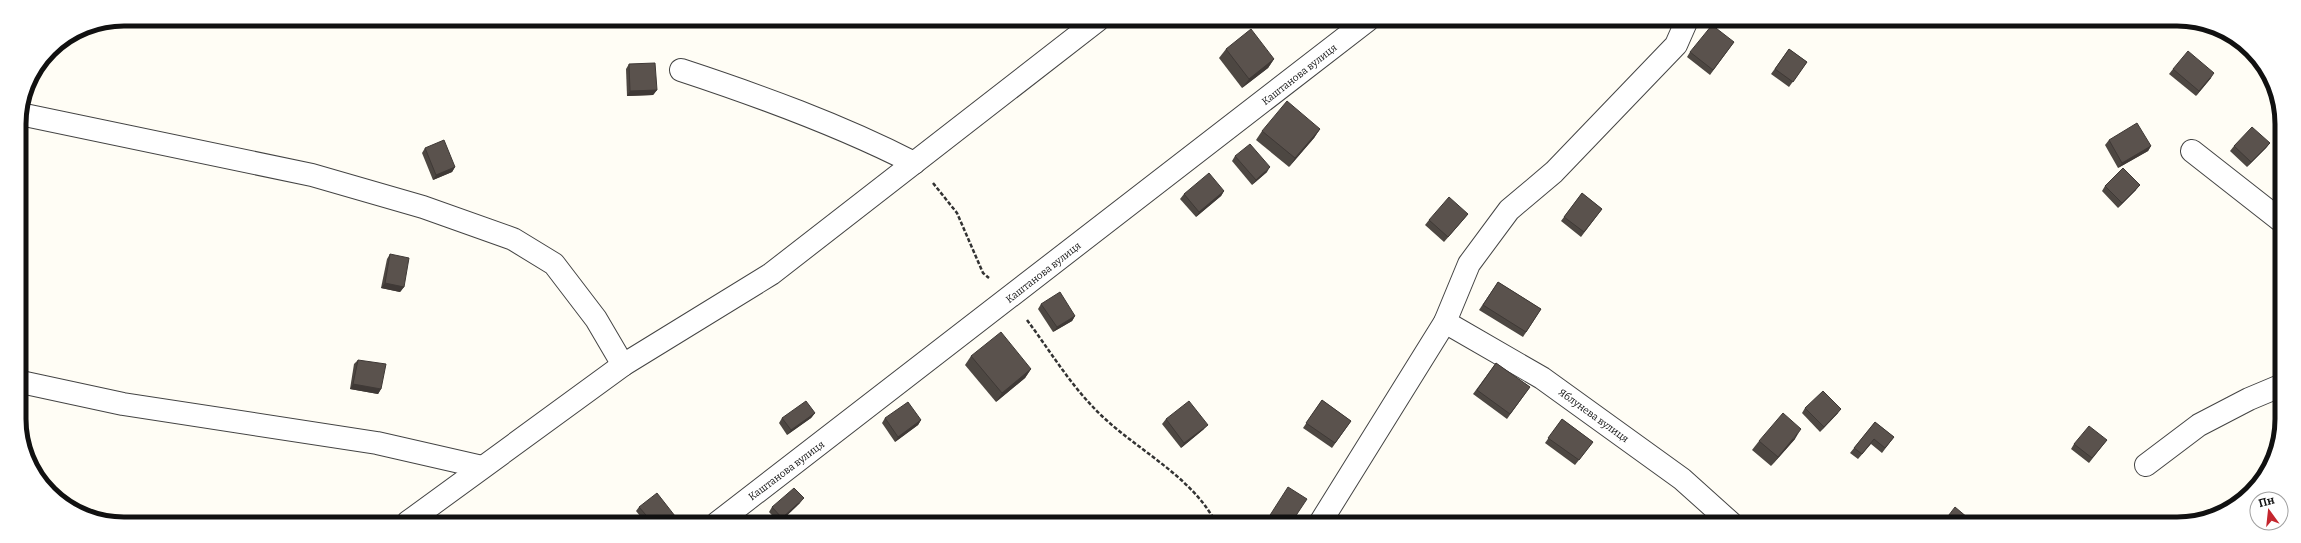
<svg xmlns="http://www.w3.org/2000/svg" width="2301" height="543" font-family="Bitter,serif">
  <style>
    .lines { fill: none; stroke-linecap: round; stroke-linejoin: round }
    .minor-casing { stroke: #444; stroke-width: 24 }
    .path { stroke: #333; stroke-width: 2.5; stroke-dasharray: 4 2; stroke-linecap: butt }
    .minor { stroke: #fff; stroke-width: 22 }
    .wall { fill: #4d4742 }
    .shaded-wall { fill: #3f3936 }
    .building { fill: #5a524d; stroke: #3f3936 }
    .labels { text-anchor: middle; stroke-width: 4; stroke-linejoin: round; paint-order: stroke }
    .street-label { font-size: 10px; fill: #111; stroke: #fff }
    .rim { fill: none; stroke: #111; stroke-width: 5 }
  </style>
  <rect width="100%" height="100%" fill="#fffdf5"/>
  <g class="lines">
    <g class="minor-casing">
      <g id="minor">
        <path d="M681,70C760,96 840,125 914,163"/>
        <polyline points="20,114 312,175 423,207 513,239 554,264 596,319 623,365"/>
        <polyline points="2192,151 2280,220"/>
        <polyline points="1445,322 1542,378 1682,479 1731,523"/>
        <polyline points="21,382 123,404 377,443 482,467"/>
        <polyline points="2146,465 2199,425 2249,399 2280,386"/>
        <polyline points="408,522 623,365 771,274 1098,20"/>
        <polyline points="717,523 1368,20"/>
        <polyline points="1320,523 1445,322 1469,264 1509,210 1554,172 1676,45 1687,20"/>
      </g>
    </g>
    <g class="path">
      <polyline points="933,183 957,213 983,273 989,278"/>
      <path d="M1027,320C1048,348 1068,381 1093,407C1130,447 1190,473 1216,523"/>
    </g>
    <use href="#minor" class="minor"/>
  </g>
  <g class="wall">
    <polygon points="1734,42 1710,75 1687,57 1690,52"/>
    <polygon points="1226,49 1274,59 1268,68 1242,88 1219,58"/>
    <polygon points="1789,49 1807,62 1789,87 1771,74"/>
    <polygon points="629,64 657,90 653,95 627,96 626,69"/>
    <polygon points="2173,69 2211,78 2196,96 2169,74"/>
    <polygon points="1320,129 1314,138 1289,167 1256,140 1262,131"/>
    <polygon points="2109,140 2151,146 2148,151 2118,168 2105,145"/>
    <polygon points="2270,143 2266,148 2247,167 2230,151 2234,146"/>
    <polygon points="425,148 455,167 452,172 433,180 422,153"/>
    <polygon points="1235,156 1267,172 1252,185 1232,161"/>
    <polygon points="2105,186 2136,190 2118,208 2102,191"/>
    <polygon points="1224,191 1221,196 1196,217 1180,199 1184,194"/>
    <polygon points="1582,193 1602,209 1581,237 1561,221"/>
    <polygon points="1468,214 1464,219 1444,242 1425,225 1429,220"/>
    <polygon points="390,254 404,287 400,292 381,288 387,259"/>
    <polygon points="1498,282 1541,309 1523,337 1479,310"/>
    <polygon points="1041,304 1075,316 1072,321 1053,332 1038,309"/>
    <polygon points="971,356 1031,369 1025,378 996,402 965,365"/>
    <polygon points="358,360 381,389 378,394 350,389 354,364"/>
    <polygon points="1496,363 1530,387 1507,419 1473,394"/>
    <polygon points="1322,400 1351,421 1332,448 1303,428"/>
    <polygon points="1805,408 1838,413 1820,432 1802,413"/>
    <polygon points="815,413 811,418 787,435 779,423 782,418"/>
    <polygon points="885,418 921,420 918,425 895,442 882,423"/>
    <polygon points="1166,419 1204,429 1181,448 1162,424"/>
    <polygon points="1562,419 1593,442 1575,465 1545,443"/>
    <polygon points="1875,422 1894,437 1882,453 1871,444 1858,459 1850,453"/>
    <polygon points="1795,439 1771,466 1752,450 1759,441"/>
    <polygon points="2107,440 2089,463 2071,449 2074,444"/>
    <polygon points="800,503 779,523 769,512 772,507"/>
    <polygon points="639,507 672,521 670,522 645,522 636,511"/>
  </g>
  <g class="shaded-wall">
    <polygon points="1274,59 1268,68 1242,88 1249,79"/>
    <polygon points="2214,73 2211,78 2196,96 2199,91"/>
    <polygon points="657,90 653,95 627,96 630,91"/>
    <polygon points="1320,129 1314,138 1289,167 1295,158"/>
    <polygon points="2270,143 2266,148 2247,167 2251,162"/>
    <polygon points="2151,146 2148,151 2118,168 2122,163"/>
    <polygon points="455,167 452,172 433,180 436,175"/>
    <polygon points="1270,167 1267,172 1252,185 1256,180"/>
    <polygon points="2140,185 2136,190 2118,208 2122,203"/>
    <polygon points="1224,191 1221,196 1196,217 1199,212"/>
    <polygon points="385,283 404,287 400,292 381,288"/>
    <polygon points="1075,316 1072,321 1053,332 1057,327"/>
    <polygon points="1031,369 1025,378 996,402 1002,393"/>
    <polygon points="353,384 381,389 378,394 350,389"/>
    <polygon points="1841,409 1838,413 1820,432 1824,427"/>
    <polygon points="815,413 811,418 787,435 791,430"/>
    <polygon points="921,420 918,425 895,442 898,437"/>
    <polygon points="1208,425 1204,429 1181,448 1184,443"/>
    <polygon points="1801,429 1795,439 1771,466 1778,457"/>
    <polygon points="804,498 800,503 779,523 782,518"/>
    <polygon points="675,516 672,521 670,522 667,522"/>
  </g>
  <g class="building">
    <polygon points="1712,25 1734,42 1713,70 1690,52"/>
    <polygon points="1251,29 1274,59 1249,79 1226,49"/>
    <polygon points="1789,49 1807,62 1793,82 1775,69"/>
    <polygon points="2188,51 2214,73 2199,91 2173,69"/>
    <polygon points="655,63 657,90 630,91 629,64"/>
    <polygon points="1287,101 1320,129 1295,158 1262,131"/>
    <polygon points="2137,123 2151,146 2122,163 2109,140"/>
    <polygon points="2252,127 2270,143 2251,162 2234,146"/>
    <polygon points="444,140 455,167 436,175 425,148"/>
    <polygon points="1250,144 1270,167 1256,180 1235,156"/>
    <polygon points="2123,168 2140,185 2122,203 2105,186"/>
    <polygon points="1209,173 1224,191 1199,212 1184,194"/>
    <polygon points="1582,193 1602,209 1584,232 1564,217"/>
    <polygon points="1449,197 1468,214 1448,237 1429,220"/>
    <polygon points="390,254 409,258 404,287 385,283"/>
    <polygon points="1498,282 1541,309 1526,332 1483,305"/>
    <polygon points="1060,292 1075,316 1057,327 1041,304"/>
    <polygon points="1001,332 1031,369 1002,393 971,356"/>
    <polygon points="358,360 386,364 381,389 353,384"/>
    <polygon points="1496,363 1530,387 1510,414 1477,390"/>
    <polygon points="1823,391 1841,409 1824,427 1805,408"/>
    <polygon points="1322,400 1351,421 1335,443 1306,423"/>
    <polygon points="806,401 815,413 791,430 782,418"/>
    <polygon points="1189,401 1208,425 1184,443 1166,419"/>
    <polygon points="908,402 921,420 898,437 885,418"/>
    <polygon points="1783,413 1801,429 1778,457 1759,441"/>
    <polygon points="1562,419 1593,442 1579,460 1548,438"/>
    <polygon points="1875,422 1894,437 1885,448 1874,439 1862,454 1854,448"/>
    <polygon points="2089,426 2107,440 2092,458 2074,444"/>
    <polygon points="1288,487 1307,499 1291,523 1265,523"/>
    <polygon points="794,488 804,498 782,518 772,507"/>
    <polygon points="657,493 675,516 667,522 652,522 639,507"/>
    <polygon points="1955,507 1968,518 1964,524 1942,524"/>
  </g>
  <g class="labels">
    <g class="street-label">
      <text transform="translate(1299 74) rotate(-38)" y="4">Каштанова вулиця</text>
      <text transform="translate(1043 272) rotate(-38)" y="4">Каштанова вулиця</text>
      <text transform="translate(1594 415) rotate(36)" y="4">Яблунева вулиця</text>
      <text transform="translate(786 470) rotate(-37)" y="4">Каштанова вулиця</text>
    </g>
  </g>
  <path d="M0 0H2301V543H0ZM124 26H2177A98 98 0 0 1 2275 124V419A98 98 0 0 1 2177 517H124A98 98 0 0 1 26 419V124A98 98 0 0 1 124 26Z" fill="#fff" fill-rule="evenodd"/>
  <path class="rim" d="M124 26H2177A98 98 0 0 1 2275 124V419A98 98 0 0 1 2177 517H124A98 98 0 0 1 26 419V124A98 98 0 0 1 124 26Z"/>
  <g transform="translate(2269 511) rotate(345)"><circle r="19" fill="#ffffff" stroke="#a0a0a0"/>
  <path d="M0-3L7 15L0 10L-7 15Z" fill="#c4262e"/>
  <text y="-6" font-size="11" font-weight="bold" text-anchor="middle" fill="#111111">Пн</text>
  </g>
</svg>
